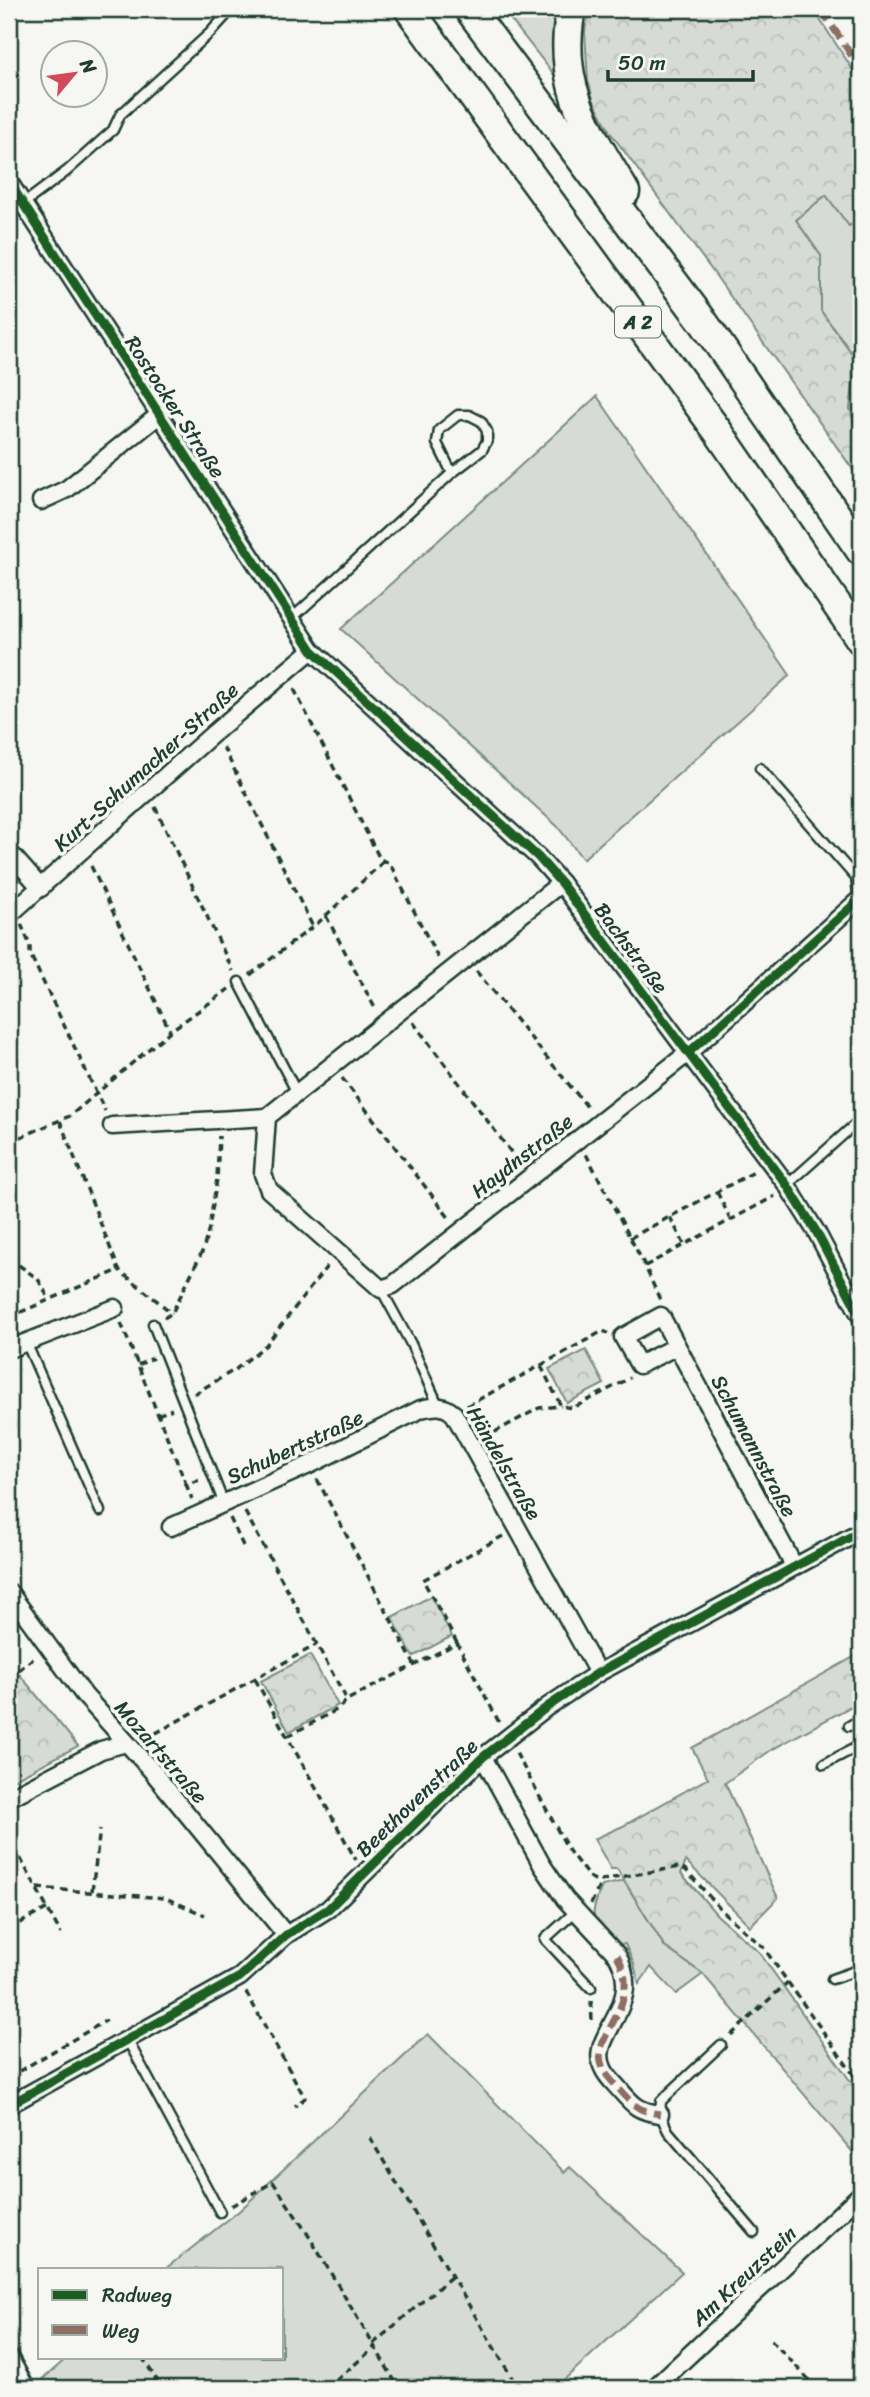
<svg xmlns="http://www.w3.org/2000/svg" width="870" height="2397" font-family="Sriracha,sans-serif">
  <style>
    .green { fill: #d6dbd6; stroke: #7a8c85; stroke-width: 2 }
    .forest { fill: url(#forest-crowns); stroke: #7a8c85; stroke-width: 2 }
    .lines { fill: none; stroke-linecap: round; stroke-linejoin: round }
    .service-casing { stroke: #1f3d34; stroke-width: 13 }
    .minor-casing { stroke: #1f3d34; stroke-width: 21 }
    .motorway-casing { stroke: #1f3d34; stroke-width: 33 }
    .path { stroke: #1f3d34; stroke-width: 3.5; stroke-dasharray: 7 5; stroke-linecap: butt }
    .service { stroke: #f6f6f2; stroke-width: 8 }
    .minor { stroke: #f6f6f2; stroke-width: 16 }
    .motorway { stroke: #f6f6f2; stroke-width: 28 }
    .quiet { stroke: #8d6e63; stroke-width: 7; stroke-dasharray: 14 7; stroke-linecap: butt }
    .cycleway-casing { stroke: #f6f6f2; stroke-width: 13 }
    .cycleway { stroke: #1b5e20; stroke-width: 9 }
    .labels { text-anchor: middle; stroke-width: 7; stroke-linejoin: round; paint-order: stroke }
    .shield { fill: #f6f6f2; stroke: #60746d; stroke-width: 2 }
    .shield-label { font-size: 19px; font-weight: bold; fill: #1f3d34 }
    .street-label { font-size: 21px; fill: #1f3d34; stroke: #f6f6f2 }
  </style>
  <defs>
    <pattern id="forest-crowns" width="20" height="18" patternUnits="userSpaceOnUse" patternTransform="scale(1.75)"><rect width="20" height="18" fill="#d6dbd6"/><path d="M2 6a3 3 0 1 1 6 0M12 15a3 3 0 1 1 6 0" fill="none" stroke="#b7bdb8"/></pattern>
  </defs>
  <rect width="100%" height="100%" fill="#f6f6f2"/>
  <filter id="ink" filterUnits="userSpaceOnUse"><feTurbulence type="fractalNoise" baseFrequency=".0143" numOctaves="2"/><feDisplacementMap in="SourceGraphic" scale="14" xChannelSelector="R" yChannelSelector="G"/><feConvolveMatrix kernelMatrix="1 2 1 2 8 2 1 2 1" color-interpolation-filters="sRGB"/></filter>
  <g filter="url(#ink)">
    <g class="green">
      <polygon points="502,9 561,9 556,77 507,15"/>
      <polygon points="826,195 849,226 861,218 861,445 850,409 856,359 821,311 821,256 796,220"/>
      <polygon points="597,396 790,675 583,859 557,826 341,629"/>
      <path d="M624,1881L665,1947L703,1974L676,1994L651,1967L639,1984L634,1964L625,1944L617,1945C592,1920 587,1921 602,1886Z"/>
      <polygon points="428,2034 564,2172 570,2167 682,2272 555,2388 48,2388 43,2379 68,2357 282,2357 282,2269 165,2269 239,2211"/>
    </g>
    <g class="forest">
      <polygon points="588,9 813,9 861,82 861,168 857,171 861,179 861,218 849,226 826,195 796,220 821,256 821,311 856,359 850,409 861,445 861,481 716,276 610,132 593,99 588,81 585,32"/>
      <polygon points="586,1350 604,1384 567,1403 549,1369"/>
      <polygon points="431,1596 452,1636 413,1657 392,1617"/>
      <polygon points="861,1653 861,1701 771,1750 725,1783 778,1898 750,1926 686,1861 681,1873 717,1915 759,1952 861,2096 861,2162 703,1974 665,1947 617,1869 611,1869 594,1839 623,1826 708,1778 692,1748"/>
      <polygon points="310,1655 338,1705 289,1732 261,1681"/>
      <polygon points="20,1675 78,1746 9,1782 9,1684"/>
    </g>
    <g class="lines">
      <g class="service-casing">
        <g id="service">
          <polyline points="23,204 67,171 113,130 120,115 210,33 232,9"/>
          <polyline points="290,620 452,473 482,450 487,441 487,431 481,421 469,415 458,415 439,430 437,443 452,473"/>
          <polyline points="760,768 856,878 859,900"/>
          <polyline points="239,982 297,1093"/>
          <polyline points="787,1185 861,1119"/>
          <polyline points="381,1289 411,1344 438,1405"/>
          <polyline points="153,1324 224,1504"/>
          <polyline points="26,1342 100,1511"/>
          <polyline points="849,1726 861,1719"/>
          <polyline points="824,1764 861,1745"/>
          <polyline points="577,1910 545,1939 591,1988"/>
          <polyline points="832,1979 861,1969"/>
          <polyline points="127,2039 220,2212"/>
          <polyline points="721,2045 661,2101 660,2114 668,2131 754,2232"/>
        </g>
      </g>
      <g class="minor-casing">
        <g id="minor">
          <polyline points="9,182 312,650 538,857 561,883 787,1185 817,1233 861,1317"/>
          <polyline points="41,501 67,489 159,415"/>
          <polyline points="9,852 41,888"/>
          <polyline points="561,883 267,1117 263,1174 269,1190 381,1289 393,1285 688,1053 859,900"/>
          <polyline points="9,915 215,732 312,650"/>
          <polyline points="112,1126 267,1117"/>
          <polyline points="677,1346 639,1365 623,1337 661,1316 794,1566"/>
          <polyline points="9,1349 115,1308"/>
          <path d="M171,1527L309,1465L421,1409C435,1406 443,1404 454,1414L598,1673"/>
          <polyline points="9,1592 84,1695 152,1771 286,1935"/>
          <path d="M483,1757L542,1865L565,1899L617,1955C646,2007 587,2035 603,2068C606,2076 614,2083 620,2090C634,2106 638,2111 660,2114"/>
          <polyline points="9,1798 101,1750 126,1743"/>
          <polyline points="9,2105 240,1977 286,1935 328,1909 483,1757 547,1707 598,1673 861,1531"/>
          <polyline points="9,2357 26,2388"/>
          <polyline points="654,2388 861,2194"/>
        </g>
      </g>
      <g class="motorway-casing">
        <g id="motorway">
          <polyline points="409,9 719,433 861,640"/>
          <polyline points="469,9 702,320 861,551"/>
          <path d="M571,9C556,86 588,129 625,192"/>
        </g>
      </g>
      <g class="path">
        <polyline points="294,689 380,859 390,864 439,960"/>
        <polyline points="223,747 313,927"/>
        <polyline points="155,807 233,971"/>
        <polyline points="91,866 170,1031"/>
        <polyline points="326,916 376,1010"/>
        <polyline points="21,924 30,945 30,954 105,1111"/>
        <polyline points="476,971 589,1109"/>
        <polyline points="250,975 319,922 384,861"/>
        <polyline points="413,1022 520,1164"/>
        <polyline points="342,1078 450,1219"/>
        <polyline points="9,1121 17,1139"/>
        <polyline points="60,1121 119,1270 172,1313"/>
        <polyline points="9,1142 70,1116 170,1031 229,989"/>
        <polyline points="586,1154 645,1266 660,1300"/>
        <polyline points="717,1192 730,1218"/>
        <polyline points="670,1217 684,1244"/>
        <polyline points="630,1238 756,1171"/>
        <polyline points="9,1258 38,1279 49,1299"/>
        <polyline points="645,1266 775,1196"/>
        <polyline points="9,1317 119,1270"/>
        <polyline points="164,1318 172,1313 203,1250 209,1228 217,1179 219,1136"/>
        <polyline points="121,1323 186,1484 200,1480"/>
        <polyline points="138,1365 153,1358"/>
        <polyline points="541,1366 561,1406 573,1408 630,1378"/>
        <polyline points="194,1394 236,1369 266,1345 328,1265"/>
        <polyline points="467,1406 603,1331 608,1333"/>
        <polyline points="158,1415 172,1409"/>
        <polyline points="484,1438 539,1408 561,1406"/>
        <polyline points="317,1479 414,1664"/>
        <polyline points="186,1484 192,1499"/>
        <polyline points="245,1512 347,1700 457,1643 500,1724"/>
        <polyline points="230,1518 244,1548"/>
        <polyline points="457,1643 423,1580 503,1536"/>
        <polyline points="9,1678 35,1657"/>
        <polyline points="255,1679 356,1860"/>
        <polyline points="288,1736 338,1709 347,1700"/>
        <polyline points="145,1739 316,1645"/>
        <polyline points="516,1753 569,1851 589,1877 595,1880 602,1880 680,1867 686,1870 722,1911 763,1947 861,2085"/>
        <polyline points="9,1837 61,1934"/>
        <polyline points="37,1888 165,1898 205,1915"/>
        <polyline points="92,1891 100,1829"/>
        <polyline points="591,1904 602,1880"/>
        <polyline points="9,1929 48,1908"/>
        <polyline points="246,1992 305,2098 295,2106"/>
        <polyline points="591,2001 592,2021"/>
        <polyline points="731,2035 788,1982"/>
        <polyline points="9,2077 107,2020"/>
        <polyline points="370,2138 515,2383"/>
        <polyline points="231,2206 273,2182 307,2233 399,2388"/>
        <polyline points="771,2340 817,2388"/>
        <polyline points="373,2344 452,2276"/>
        <polyline points="142,2357 162,2388"/>
        <polyline points="327,2388 375,2347"/>
      </g>
      <use href="#service" class="service"/>
      <use href="#minor" class="minor"/>
      <use href="#motorway" class="motorway"/>
      <g class="quiet">
        <polyline points="821,9 861,70"/>
        <path d="M617,1955C646,2007 587,2035 603,2068C606,2076 614,2083 620,2090C634,2106 638,2111 660,2114"/>
      </g>
      <g class="cycleway-casing">
        <g id="cycleway">
          <polyline points="9,182 312,650 538,857 561,883 787,1185 817,1233 861,1317"/>
          <polyline points="688,1053 859,900"/>
          <polyline points="9,2105 240,1977 286,1935 328,1909 483,1757 547,1707 598,1673 861,1531"/>
        </g>
      </g>
      <use href="#cycleway" class="cycleway"/>
    </g>
  </g>
  <g class="labels">
    <rect class="shield" x="615" y="306.5" width="46" height="31" rx="5"/>
    <g class="shield-label">
      <text x="638" y="329">A 2</text>
    </g>
    <g class="street-label">
      <text transform="translate(175 407) rotate(57)" y="7">Rostocker Straße</text>
      <text transform="translate(146 767) rotate(-42)" y="7">Kurt-Schumacher-Straße</text>
      <text transform="translate(631 948) rotate(53)" y="7">Bachstraße</text>
      <text transform="translate(522 1156) rotate(-38)" y="7">Haydnstraße</text>
      <text transform="translate(754 1446) rotate(62)" y="7">Schumannstraße</text>
      <text transform="translate(295 1447) rotate(-25)" y="7">Schubertstraße</text>
      <text transform="translate(504 1463) rotate(60)" y="7">Händelstraße</text>
      <text transform="translate(161 1752) rotate(49)" y="7">Mozartstraße</text>
      <text transform="translate(417 1798) rotate(-44)" y="7">Beethovenstraße</text>
      <text transform="translate(744 2276) rotate(-43)" y="7">Am Kreuzstein</text>
    </g>
  </g>
  <rect width="870" height="2397" fill="none" stroke="#f6f6f2" stroke-width="35"/>
  <rect x="18" y="18" width="835" height="2362" fill="none" stroke="#1f3d34" stroke-width="2.5" filter="url(#ink)"/>
  <rect x="38" y="2268" width="245" height="91" fill="#f6f6f2" stroke="#a0aca6" stroke-width="2"/>
  <rect x="52" y="2290" width="35" height="10" fill="#1b5e20" stroke="#a0aca6" stroke-width="2"/>
  <text x="102" y="2302" font-size="21" fill="#1f3d34">Radweg</text>
  <rect x="52" y="2325" width="35" height="10" fill="#8d6e63" stroke="#a0aca6" stroke-width="2"/>
  <text x="102" y="2338" font-size="21" fill="#1f3d34">Weg</text>
  <g transform="translate(74 74) rotate(61)"><circle r="33" fill="#f6f6f2" stroke="#a0aca6" stroke-width="2"/>
  <path d="M0-5L12 26L0 18L-12 26Z" fill="#d1495b"/>
  <text y="-10" font-size="19" font-weight="bold" text-anchor="middle" fill="#1f3d34">N</text>
  </g>
  <path d="M608 70v10h145v-10" fill="none" stroke="#1f3d34" stroke-width="3.5"/>
  <text x="618" y="70" font-size="21" fill="#1f3d34" stroke="#f6f6f2" stroke-width="5" paint-order="stroke">50 m</text>
</svg>
